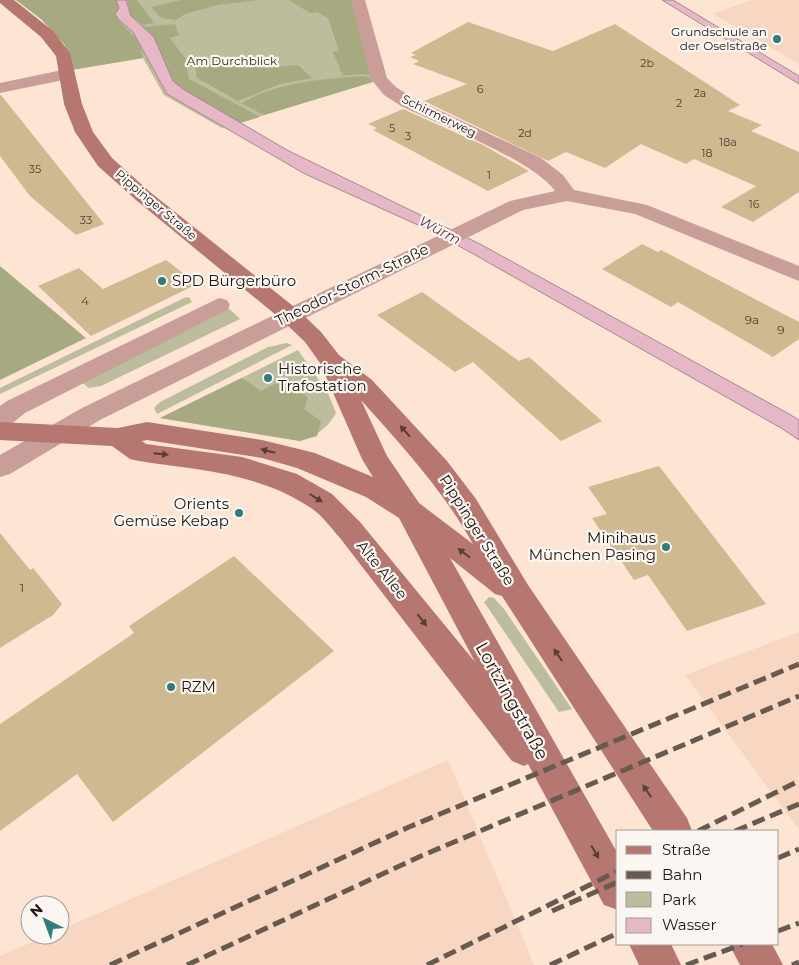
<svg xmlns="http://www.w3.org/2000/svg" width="799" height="965" font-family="Montserrat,sans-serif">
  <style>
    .built { fill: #f8d7c2 }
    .green { fill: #bbbd9c }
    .forest { fill: #a7aa80 }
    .water { fill: #e6b7c6; stroke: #aa878f }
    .building { fill: #ceb991 }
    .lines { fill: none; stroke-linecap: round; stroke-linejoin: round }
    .street { fill: #c99d98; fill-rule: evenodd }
    .secondary { fill: #b67771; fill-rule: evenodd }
    .rail { stroke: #685a50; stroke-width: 5; stroke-dasharray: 13 6; stroke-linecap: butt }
    .oneway { fill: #5b3d37 }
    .poi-dot { fill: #337c7d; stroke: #fbf6f2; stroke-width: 2 }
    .labels { text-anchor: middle; stroke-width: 4.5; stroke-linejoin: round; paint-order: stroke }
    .far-number-label { font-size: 11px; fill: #4b3f30 }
    .far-poi-label { font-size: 12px; fill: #1f1610; stroke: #fbf6f2; text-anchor: end }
    .far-park-label { font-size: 12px; fill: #2e2f0c; stroke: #fbf6f2 }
    .far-street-label { font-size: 12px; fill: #1f1610; stroke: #fbf6f2 }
    .number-label { font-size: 12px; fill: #4b3f30 }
    .far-water-label { font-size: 14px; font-style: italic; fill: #6d3248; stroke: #fbf6f2 }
    .poi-label { font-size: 15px; fill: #1f1610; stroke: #fbf6f2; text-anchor: start }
    .street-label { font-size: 15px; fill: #1f1610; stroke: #fbf6f2 }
    .near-street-label { font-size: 18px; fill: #1f1610; stroke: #fbf6f2 }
  </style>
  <rect width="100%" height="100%" fill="#fee4d3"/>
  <g class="built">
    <polygon points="751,0 799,0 799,64 713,14"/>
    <polygon points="799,632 799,830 685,675"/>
    <polygon points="448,760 534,965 0,965 0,956 48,935 60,935 60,930"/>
  </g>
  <g class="green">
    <polygon points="16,0 361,0 385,78 222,128 164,95 143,58 71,70 65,45 41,19"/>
    <polygon points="189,297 192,302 0,394 0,388 184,298"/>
    <polygon points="224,304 240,319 101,386 89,388 80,381"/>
    <polygon points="287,343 292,345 157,414 154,408 160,402 268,347"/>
    <path d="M298,350L328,393L336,413C327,429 317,435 300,441L160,418Z"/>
    <polygon points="489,597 494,598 504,609 572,709 559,712 484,602"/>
  </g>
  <g class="forest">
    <path d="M16,0H116L119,8L115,14C124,32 140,33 143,58L71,70L65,45L41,19Z"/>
    <polygon points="127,0 137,0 154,23 143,25 131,16"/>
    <polygon points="181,0 259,0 218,5 185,14 176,20 161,18 151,7"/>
    <polygon points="289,0 353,0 376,77 364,74 343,76 333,52 339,51 328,18 317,12 310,13"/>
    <path d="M175,24L179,35L170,38L185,58L189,79L260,117L240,123C224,113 184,94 174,81C161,64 161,43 144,27Z"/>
    <polygon points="238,60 265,68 298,65 312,78 280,84 238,101 197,78 195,66"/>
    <path d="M363,76L371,78L373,82L264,115L241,103C279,82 321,79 363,76Z"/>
    <polygon points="0,266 86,338 0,380"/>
    <polygon points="288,377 308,398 304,409 321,421 317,436 300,441 160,418 242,378 261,391"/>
  </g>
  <g class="water">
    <polygon points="116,0 126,0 131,16 154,37 173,81 183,89 287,150 480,244 791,415 799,420 799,440 781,428 468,251 429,230 305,174 167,94 133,32 118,19 115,14 119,8"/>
    <polygon points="662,0 673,0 799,76 799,84"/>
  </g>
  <g class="building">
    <polygon points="468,22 553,51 615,24 740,105 728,111 762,125 751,131 799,152 799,192 753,222 721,207 756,186 694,159 686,164 641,144 605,168 566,152 548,161 424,101 467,84 413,64 419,61 410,57 416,55 411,53"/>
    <polygon points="0,95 1,95 104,224 76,235 30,196 0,156"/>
    <polygon points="403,109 483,145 529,171 488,191 373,130 377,128 368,124"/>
    <polygon points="642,244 658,252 661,250 799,322 799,339 773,357 678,302 671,307 602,269"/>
    <polygon points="166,260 197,284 91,336 38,286 79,268 103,289"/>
    <polygon points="422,292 519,361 529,357 602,421 561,441 473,362 455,372 377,315"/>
    <polygon points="659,466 766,604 687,631 648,575 634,580 592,518 607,514 588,487"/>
    <polygon points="0,533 30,570 33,568 62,604 53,615 0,648"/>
    <polygon points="234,556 334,651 113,822 77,774 0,831 0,724 134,633 129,626"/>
  </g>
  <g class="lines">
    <g class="street">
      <path d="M351,0H365L387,78L396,87L413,98L541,158L563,175L574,190L647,205L799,266V281L635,214L567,201L523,210L100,420L10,474L0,477V455L82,408L510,201L555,191C533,160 438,124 401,106L384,95L371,79Z"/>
      <polygon points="67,69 73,70 75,74 73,78 0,93 0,83"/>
      <polygon points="219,298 227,300 230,305 227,310 25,413 9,426 0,429 0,406 7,401"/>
    </g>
    <g class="secondary">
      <path d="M0,0H14L53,31L70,53L82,104L93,132L112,158L150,192L298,310L321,332L339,355L372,380L447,461L476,499L528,585L687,818L692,831H653L502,596L495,594L450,558L618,854V910L604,905L528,764L524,766L512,761L340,538C331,528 322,515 311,508C260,473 198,470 139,461L130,459L112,446L0,440V422L118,428L147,422L262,440L315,453L373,477L362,459L320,363L305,342L282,320L136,200L98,166L75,132L64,104L56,56L41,37L0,3ZM361,400C402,446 443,490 473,544L419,503L387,456ZM147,440L262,458L297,468L366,497L399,518L475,662L360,522L332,494L297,474L242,457L146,444L142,441Z"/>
      <polygon points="629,944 671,944 681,965 639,965"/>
      <polygon points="729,944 772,944 783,965 740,965"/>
    </g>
    <g class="rail">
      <polyline points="698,831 799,781"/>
      <polyline points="735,831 799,804"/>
      <polyline points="778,858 799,849"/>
      <polyline points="552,911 618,882"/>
      <polyline points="778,931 799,923"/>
      <polyline points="110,965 409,827 799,664"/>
      <polyline points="187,965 421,856 799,696"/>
      <polyline points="427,965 618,871"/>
      <polyline points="550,965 618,933"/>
      <polyline points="686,965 743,944"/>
      <polyline points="792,965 799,962"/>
    </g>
  </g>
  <defs><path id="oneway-solid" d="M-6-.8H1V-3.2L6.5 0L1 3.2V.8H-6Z" transform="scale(1.25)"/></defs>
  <g class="oneway">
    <use href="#oneway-solid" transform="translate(405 431) rotate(-132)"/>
    <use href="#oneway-solid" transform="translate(268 451) rotate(-166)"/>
    <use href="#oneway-solid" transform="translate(161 454) rotate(6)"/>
    <use href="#oneway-solid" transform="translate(316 498) rotate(32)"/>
    <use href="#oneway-solid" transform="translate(464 553) rotate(-143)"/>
    <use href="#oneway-solid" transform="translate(422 620) rotate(52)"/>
    <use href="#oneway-solid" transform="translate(558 655) rotate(-124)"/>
    <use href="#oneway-solid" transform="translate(647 791) rotate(-124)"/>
    <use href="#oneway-solid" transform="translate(595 852) rotate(60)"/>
  </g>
  <g class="poi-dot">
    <circle cx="777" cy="39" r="5"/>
    <circle cx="162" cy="281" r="5"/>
    <circle cx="268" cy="378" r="5"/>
    <circle cx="239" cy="513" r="5"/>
    <circle cx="666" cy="547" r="5"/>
    <circle cx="171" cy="687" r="5"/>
  </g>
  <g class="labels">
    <g class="far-number-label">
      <text x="647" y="67">2b</text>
      <text x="480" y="93">6</text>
      <text x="700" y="97">2a</text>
      <text x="679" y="107">2</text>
      <text x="392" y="132">5</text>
      <text x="525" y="137">2d</text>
      <text x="408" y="140">3</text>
      <text x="728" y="146">18a</text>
      <text x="707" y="157">18</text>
      <text x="35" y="173">35</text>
      <text x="489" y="179">1</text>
      <text x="754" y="208">16</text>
      <text x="86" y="224">33</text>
    </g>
    <g class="far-poi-label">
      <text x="767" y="36">Grundschule an<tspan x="767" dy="14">der Oselstraße</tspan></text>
    </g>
    <g class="far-park-label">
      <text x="232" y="65">Am Durchblick</text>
    </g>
    <g class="far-street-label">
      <text transform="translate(439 116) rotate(26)" y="4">Schirmerweg</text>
      <text transform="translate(156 205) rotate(40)" y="4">Pippinger Straße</text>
    </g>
    <g class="number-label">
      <text x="85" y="305">4</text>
      <text x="752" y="324">9a</text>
      <text x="781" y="334">9</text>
      <text x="22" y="592">1</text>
    </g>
    <g class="far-water-label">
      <text transform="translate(440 230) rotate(28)" y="5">Würm</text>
    </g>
    <g class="poi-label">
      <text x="172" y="286">SPD Bürgerbüro</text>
      <text x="278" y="374">Historische<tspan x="278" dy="17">Trafostation</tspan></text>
      <text x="229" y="509" text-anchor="end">Orients<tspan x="229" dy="17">Gemüse Kebap</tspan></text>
      <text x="656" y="543" text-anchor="end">Minihaus<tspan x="656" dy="17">München Pasing</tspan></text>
      <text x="181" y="692">RZM</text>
    </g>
    <g class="street-label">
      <text transform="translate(352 285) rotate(-26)" y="5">Theodor-Storm-Straße</text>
      <text transform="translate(477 530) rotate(58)" y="5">Pippinger Straße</text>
      <text transform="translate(382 570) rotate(51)" y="5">Alte Allee</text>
    </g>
    <g class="near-street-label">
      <text transform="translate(512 701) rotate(61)" y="6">Lortzingstraße</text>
    </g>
  </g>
  <rect x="616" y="830" width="162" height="115" fill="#fbf6f2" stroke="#a39c98"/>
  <rect x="626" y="846" width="25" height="8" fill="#b67771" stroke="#a39c98"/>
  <text x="662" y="855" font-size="15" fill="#1f1610">Straße</text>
  <rect x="626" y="871" width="25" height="8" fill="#685a50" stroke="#a39c98"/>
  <text x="662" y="880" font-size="15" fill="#1f1610">Bahn</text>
  <rect x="626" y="892" width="25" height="15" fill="#bbbd9c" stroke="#a39c98"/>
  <text x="662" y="905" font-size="15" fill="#1f1610">Park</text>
  <rect x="626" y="918" width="25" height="15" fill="#e6b7c6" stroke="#a39c98"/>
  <text x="662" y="930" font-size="15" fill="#1f1610">Wasser</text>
  <g transform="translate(45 920) rotate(318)"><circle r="24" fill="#fbf6f2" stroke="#a39c98"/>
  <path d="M0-4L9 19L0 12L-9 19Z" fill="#337c7d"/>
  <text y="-8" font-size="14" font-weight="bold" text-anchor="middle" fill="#1f1610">N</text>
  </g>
</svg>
